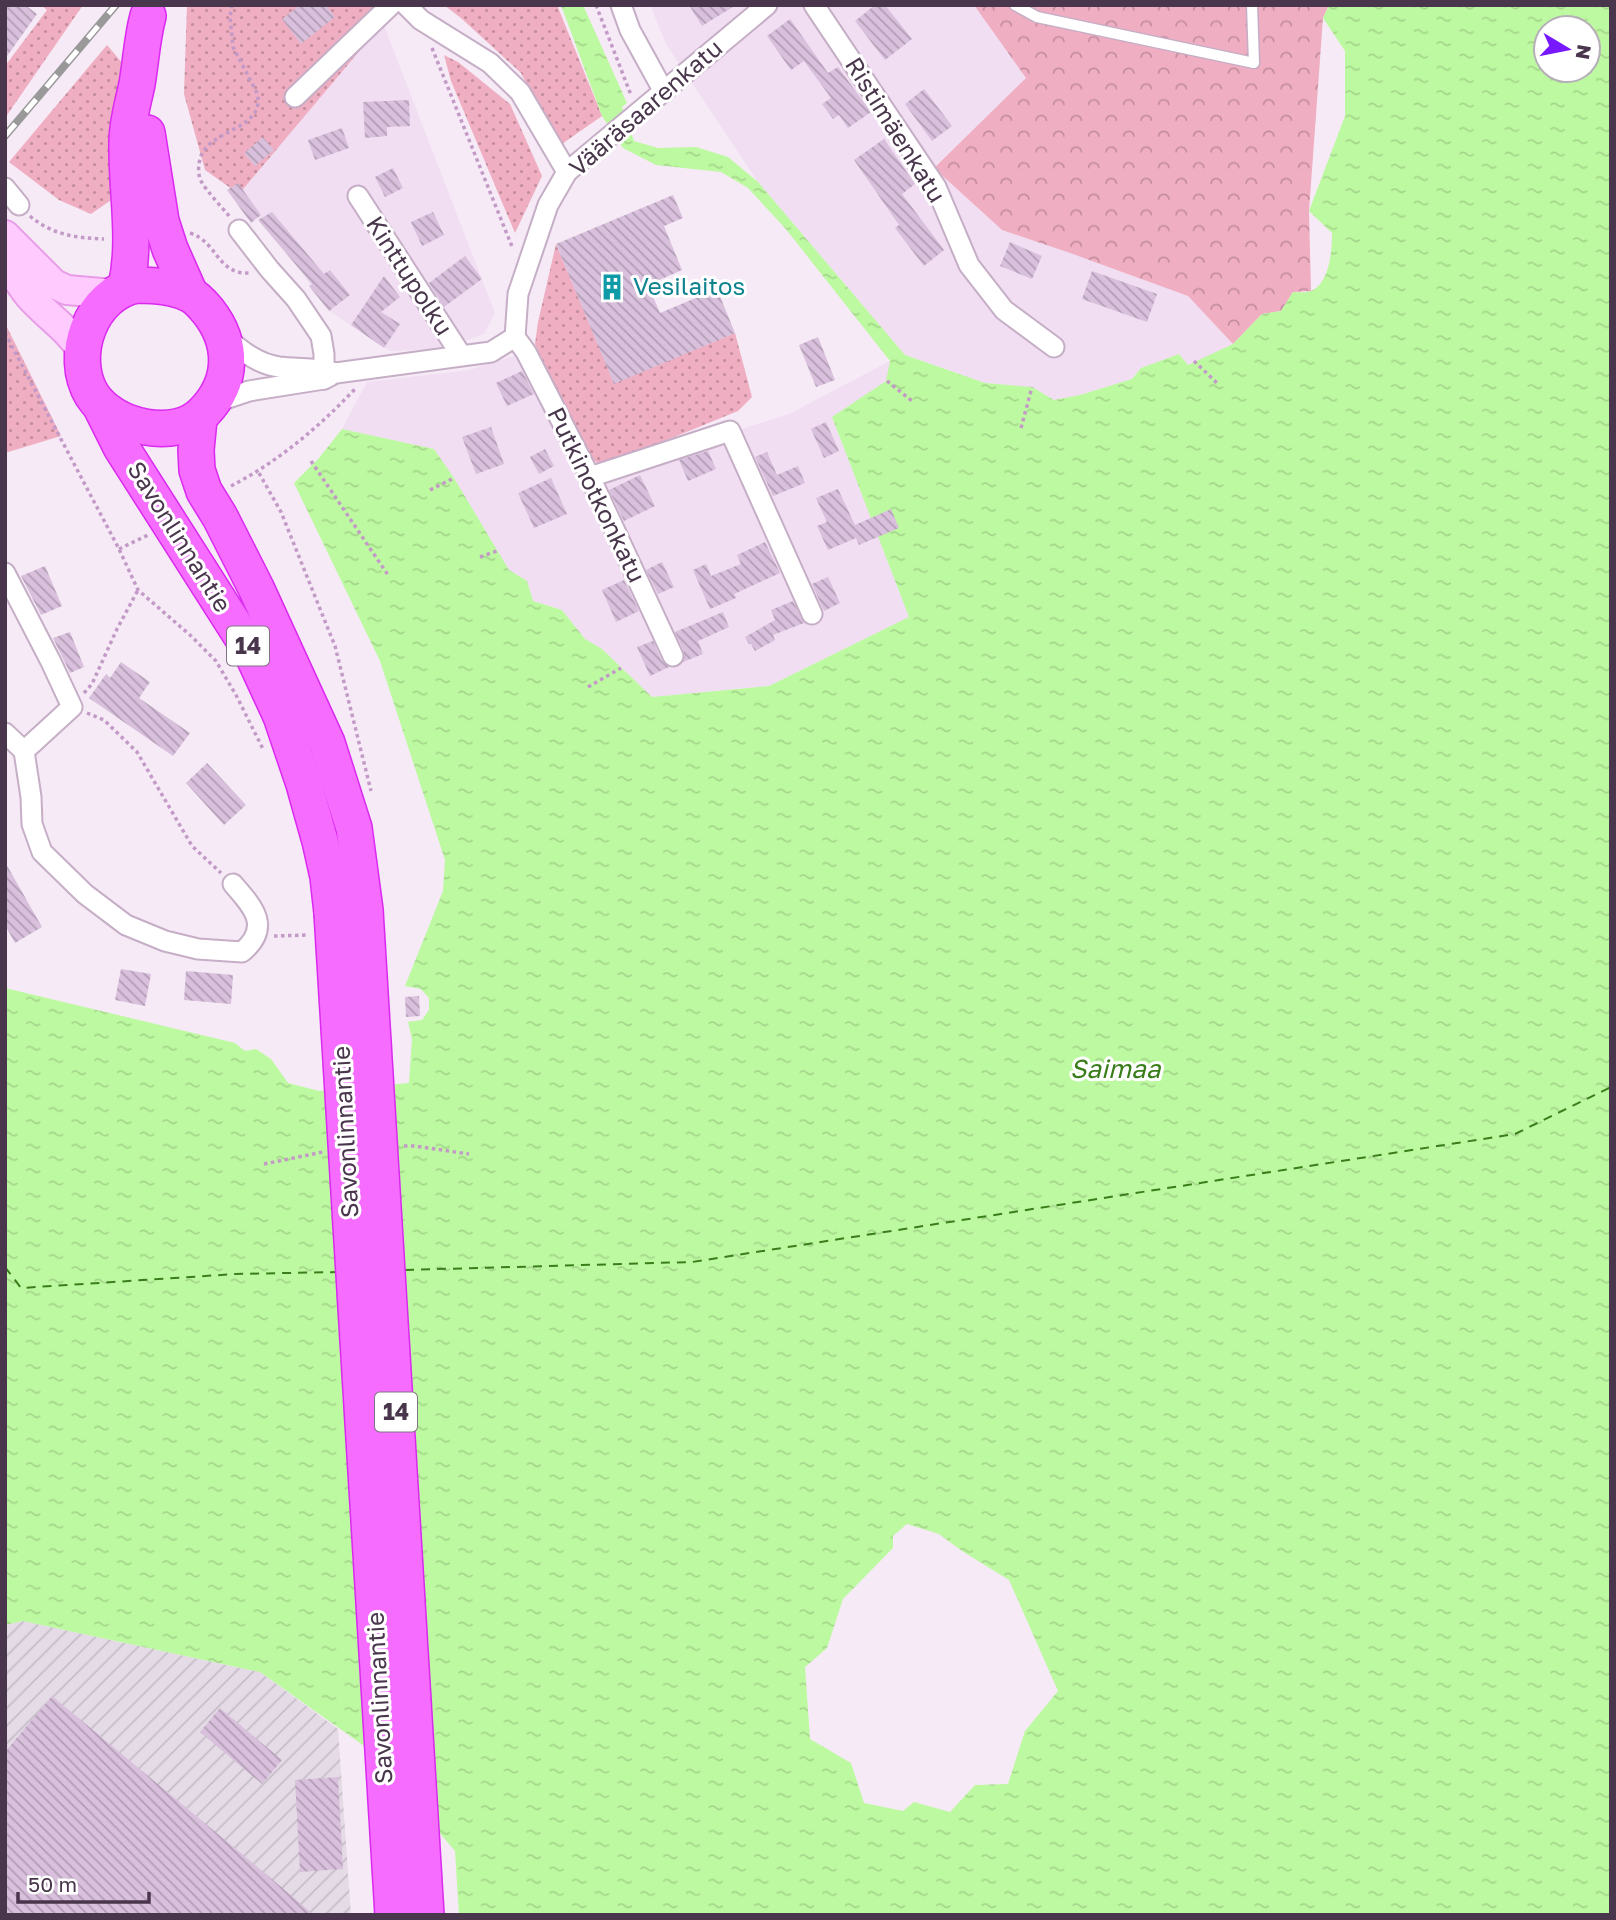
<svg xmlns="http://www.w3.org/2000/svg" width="1616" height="1920" font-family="'Golos Text',sans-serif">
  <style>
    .residential { fill: #f1def2 }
    .industrial { fill: url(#industrial-furrows) }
    .grass { fill: url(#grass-dots) }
    .forest { fill: url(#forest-crowns) }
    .water { fill: url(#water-ripples); fill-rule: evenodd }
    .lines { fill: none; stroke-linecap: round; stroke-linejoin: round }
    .ferry { stroke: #3a7e1b; stroke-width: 2; stroke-dasharray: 9 7; stroke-linecap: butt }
    .building { fill: url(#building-back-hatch) }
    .lane-casing { stroke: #c5aec6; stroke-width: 13 }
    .street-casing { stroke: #c5aec6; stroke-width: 23 }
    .secondary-casing { stroke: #e89ce8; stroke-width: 32 }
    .highway-casing { stroke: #db2af0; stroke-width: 38 }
    .path { stroke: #c39ac7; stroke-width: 3.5; stroke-dasharray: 3.5 3.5; stroke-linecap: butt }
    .lane { stroke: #fff; stroke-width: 10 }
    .street { stroke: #fff; stroke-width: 19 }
    .secondary { stroke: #ffcbfe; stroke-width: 28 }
    .highway { stroke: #f56cff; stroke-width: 35 }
    .rail-casing { stroke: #999; stroke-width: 8 }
    .rail { stroke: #fff; stroke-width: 5; stroke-dasharray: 16; stroke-linecap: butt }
    .highway-bridge-casing { stroke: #db2af0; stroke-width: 38; stroke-linecap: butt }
    .highway-bridge { stroke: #f56cff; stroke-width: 35 }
    .labels { text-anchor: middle; stroke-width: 6; stroke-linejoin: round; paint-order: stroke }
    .shield { fill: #fff; stroke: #807282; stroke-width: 2 }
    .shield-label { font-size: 23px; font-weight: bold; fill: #49364c }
    .street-label { font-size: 24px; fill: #49364c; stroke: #fff }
    .culture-label { font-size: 24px; fill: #0d838f; stroke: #fff; text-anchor: start }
    .water-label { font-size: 26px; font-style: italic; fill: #3a7e1b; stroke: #fff }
  </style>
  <defs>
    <pattern id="industrial-furrows" width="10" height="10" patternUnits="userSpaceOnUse" patternTransform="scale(1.75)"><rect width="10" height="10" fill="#e4dbe6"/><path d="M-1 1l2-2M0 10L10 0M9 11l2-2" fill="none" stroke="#c5bdc7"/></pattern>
    <pattern id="grass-dots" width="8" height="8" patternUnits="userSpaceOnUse" patternTransform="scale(1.75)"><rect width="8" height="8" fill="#efaec1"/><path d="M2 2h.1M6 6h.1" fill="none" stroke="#c48e9f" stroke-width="1.8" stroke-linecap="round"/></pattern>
    <pattern id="forest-crowns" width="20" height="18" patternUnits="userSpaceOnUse" patternTransform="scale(1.75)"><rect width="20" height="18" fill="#efaec1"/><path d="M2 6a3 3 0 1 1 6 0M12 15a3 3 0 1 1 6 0" fill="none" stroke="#c48e9f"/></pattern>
    <pattern id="water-ripples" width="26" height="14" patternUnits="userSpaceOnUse" patternTransform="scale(1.75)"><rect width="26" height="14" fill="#bdf9a0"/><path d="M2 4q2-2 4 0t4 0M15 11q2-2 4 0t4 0" fill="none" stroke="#a4d68b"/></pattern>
    <pattern id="building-back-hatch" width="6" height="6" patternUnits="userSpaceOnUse" patternTransform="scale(1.75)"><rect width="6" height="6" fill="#d9c0dd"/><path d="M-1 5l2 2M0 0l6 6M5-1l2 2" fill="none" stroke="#b29db5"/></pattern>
  </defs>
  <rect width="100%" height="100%" fill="#f6eaf6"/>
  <g class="residential">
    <polygon points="650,5 974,5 1026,78 934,167 1002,230 1070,253 1188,296 1233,344 1188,366 1141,368 1132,379 1080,395 1054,400 1032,387 985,383 905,355 758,182 666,44"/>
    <polygon points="383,23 495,313 484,334 443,349 390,351 329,311 297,266 239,194"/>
    <polygon points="526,352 590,477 789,414 890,361 887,381 832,417 909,617 769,686 652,697 602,649 585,639 562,610 533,601 527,581 509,570 454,478 434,449 342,429 367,382 469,370"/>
  </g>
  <polygon class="industrial" points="23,1621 260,1672 338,1729 351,1915 5,1915 5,1625"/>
  <g class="grass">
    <polygon points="41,5 83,5 5,118 5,66 47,10"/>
    <polygon points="187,5 373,5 383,23 239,194 205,170 184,94"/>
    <polygon points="444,5 557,5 602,116 559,146 521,73 461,18"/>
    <polygon points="107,45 124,65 117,196 91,214 59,200 9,162"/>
    <polygon points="444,55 458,62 510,104 542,176 515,233 451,81"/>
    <polygon points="556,244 614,383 735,333 752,397 738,411 613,462 599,464 581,451 535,344 538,322"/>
    <polygon points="5,323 61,436 5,453"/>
  </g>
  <polygon class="forest" points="974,5 1329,5 1323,18 1309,211 1311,291 1293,292 1281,311 1262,314 1233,344 1188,296 1070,253 1002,230 934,168 1026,78"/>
  <path class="water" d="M561,5H583L627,103L622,107L634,141L658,148L696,147L728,157L758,182L905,355L985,383L1032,387L1054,400L1080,395L1132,379L1141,368L1179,354L1188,365L1233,344L1262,314L1281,311L1293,292C1298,292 1306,293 1311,291C1330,283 1332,250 1332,233L1309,211L1345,116V51L1323,18L1329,5H1611V1915H459L455,1851L367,1748L260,1672L23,1621L5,1625V988L235,1043L245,1051L256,1049L271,1059L288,1083L319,1091L409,1083L412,1039L408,1022L422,1020L429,1010V998L421,989L405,986L443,891L445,860L380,661L294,483L319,458L342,429L434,449L454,478L509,570L527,581L533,601L562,610L585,639L602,649L652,697L769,686L909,617L832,417L886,381L890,361L785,228L748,188L721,172L656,165L623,148L602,116ZM1546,28H1588V70H1546ZM907,1524L939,1534L962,1551L1009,1580L1058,1691L1025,1731L1008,1784L975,1785L950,1812L914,1802L903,1811L864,1803L851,1763L810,1739L805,1667L827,1648L843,1599L893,1548V1536Z"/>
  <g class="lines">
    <g class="ferry">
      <polyline points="5,1267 21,1288 236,1274 337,1272"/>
      <polyline points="405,1270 692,1262 1515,1134 1611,1087"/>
    </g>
  </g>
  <g class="building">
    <polygon points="5,5 25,5 37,14 5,59"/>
    <polygon points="300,5 326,5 335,17 301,44 282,19"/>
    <polygon points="689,5 736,5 702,26"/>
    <polygon points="875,5 885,5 912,39 885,60 855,21"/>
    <polygon points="790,19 828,73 838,67 871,112 848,128 839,115 833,119 822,104 831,98 804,61 791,70 767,36"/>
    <polygon points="924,89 952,126 932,141 905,104"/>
    <polygon points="409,100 410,126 387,127 387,136 365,138 363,102"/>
    <polygon points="342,128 349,148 315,160 308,140"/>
    <polygon points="263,137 274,150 255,166 244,153"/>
    <polygon points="884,139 915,184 902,194 944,250 924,266 895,228 899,225 854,160"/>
    <polygon points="393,168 403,188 385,197 375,177"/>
    <polygon points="238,183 261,215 251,223 227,190"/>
    <polygon points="673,195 683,218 664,226 682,270 648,285 660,313 717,289 735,333 614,384 556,244"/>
    <polygon points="272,212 324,274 330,270 350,295 329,311 309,286 312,284 258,220"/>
    <polygon points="433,212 444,235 422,246 411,222"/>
    <polygon points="1010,242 1042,256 1032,279 1000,266"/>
    <polygon points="465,256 482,279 444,307 429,283"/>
    <polygon points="1092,271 1157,294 1147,322 1082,299"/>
    <polygon points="384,276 400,297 381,312 400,324 384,348 351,325"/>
    <polygon points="818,337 835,380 816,387 799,345"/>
    <polygon points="522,371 534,394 507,406 496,383"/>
    <polygon points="826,422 839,451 824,458 811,429"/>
    <polygon points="491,427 504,464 476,474 462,437"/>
    <polygon points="545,449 554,466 539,474 530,457"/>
    <polygon points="708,451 716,469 688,481 679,460"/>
    <polygon points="767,452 777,475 798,466 805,483 773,496 755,457"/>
    <polygon points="640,475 655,506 624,521 609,490"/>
    <polygon points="551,478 567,514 534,528 518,493"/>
    <polygon points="838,489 855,525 891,509 899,528 859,545 856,538 828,550 817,526 827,522 816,498"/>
    <polygon points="765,542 780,573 734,594 736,598 710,609 693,570 706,564 711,576 741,564 737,555"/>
    <polygon points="662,562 674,587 658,594 646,570"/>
    <polygon points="45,566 62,606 41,615 21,576"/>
    <polygon points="828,577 840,603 824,611 812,584"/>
    <polygon points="624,580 639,611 616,622 602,590"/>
    <polygon points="793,601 804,623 773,635 775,640 755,651 751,644 749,644 745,637 775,620 771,610"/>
    <polygon points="723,612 729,627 698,641 703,654 683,662 684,652 675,632"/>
    <polygon points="70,632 84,667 70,673 53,638"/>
    <polygon points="653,641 662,661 669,667 650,676 637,647"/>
    <polygon points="121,662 150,682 139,698 190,733 173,756 89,698 106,674 110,678"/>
    <polygon points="207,763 246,805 224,825 186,783"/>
    <polygon points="5,862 42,927 15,943 5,925"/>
    <polygon points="121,969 151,974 145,1006 115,1000"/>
    <polygon points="186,971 233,975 231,1004 184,1000"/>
    <polygon points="419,996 420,1016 406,1017 405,997"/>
    <polygon points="52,1696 266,1874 314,1915 5,1915 5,1752"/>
    <polygon points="220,1708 282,1760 262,1784 200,1732"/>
    <polygon points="338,1777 343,1869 300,1872 295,1780"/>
  </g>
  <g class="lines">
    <g class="lane-casing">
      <polyline id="lane" points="1015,5 1037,17 1254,63 1252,5"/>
    </g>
    <g class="street-casing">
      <g id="street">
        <polyline points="406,5 421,20 490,63 520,92 567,172"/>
        <polyline points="621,5 630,30 664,92"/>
        <polyline points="814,5 936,187 969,265 1004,310 1054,347"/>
        <polyline points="295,97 391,5"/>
        <polyline points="5,188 19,205"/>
        <polyline points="358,196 461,355"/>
        <polyline points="239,230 270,270 296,299 321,336 324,354 324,379"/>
        <path d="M225,337C241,350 257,364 279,367C298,369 317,368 336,373L491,352L515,337L518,294L548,205L567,172L767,5"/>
        <polyline points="515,337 526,352 590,477 673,656"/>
        <polyline points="213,403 249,391 324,379 330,376"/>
        <polyline points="590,477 730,431 812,614"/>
        <polyline points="5,573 51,662 72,707 24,751"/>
        <path d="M5,733L24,751L31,797L32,824L42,852L85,894L126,925L165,941L198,949L242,952C272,927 253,907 233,884"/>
      </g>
    </g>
    <g class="secondary-casing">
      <g id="secondary">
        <polyline points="5,235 54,284 67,290 113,294"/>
        <path d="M5,257C13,272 21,287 33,300C51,319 67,328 83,352"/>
      </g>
    </g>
    <g class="highway-casing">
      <g id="highway">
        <polyline points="147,133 161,221 170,249 190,294"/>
        <path d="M137,285C154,285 173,286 189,294C196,297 203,305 208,311C234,344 233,382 204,412C177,442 113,428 92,395C68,356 91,293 137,285Z"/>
        <path d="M126,287C137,239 126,191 127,142C127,123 133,103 137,84C141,61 142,38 148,16"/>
        <polyline points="100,405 121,447 251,651 281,716 304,784 320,841 328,877 332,913"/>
        <polyline points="199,419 196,450 197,470 204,491 220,517 256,588 327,743 354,828 365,910"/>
      </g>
    </g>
    <g class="path">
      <polyline points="596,5 631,95"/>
      <polyline points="432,48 513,249"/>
      <path d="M30,216C52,235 77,238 104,239"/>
      <path d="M229,216C220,205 208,193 201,181C198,175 198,166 200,159C207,129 267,130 257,93L233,47L230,17L232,5"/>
      <path d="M190,233C218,242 217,275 250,273"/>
      <polyline points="5,333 119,549 138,590 190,635 216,661 236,695 263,749"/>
      <polyline points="1194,361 1218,384"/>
      <polyline points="887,381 912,401"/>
      <polyline points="1021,428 1032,387"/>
      <polyline points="311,461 388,575"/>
      <polyline points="259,473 281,512 335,646 371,791"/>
      <path d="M231,486C279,461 319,427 356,388"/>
      <polyline points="430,490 454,478"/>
      <polyline points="119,549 148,535"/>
      <polyline points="480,557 497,551"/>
      <polyline points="588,687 621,668"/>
      <polyline points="84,693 92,684 117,629 138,590"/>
      <polyline points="87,713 104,720 137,752 192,846 221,873"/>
      <polyline points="274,936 309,935"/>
      <polyline points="404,1146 414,1146 469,1154"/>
      <polyline points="264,1164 323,1152"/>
    </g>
    <use href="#lane" class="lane"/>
    <use href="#street" class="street"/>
    <use href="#secondary" class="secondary"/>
    <use href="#highway" class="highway"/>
    <g class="rail-casing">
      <polyline id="rail" points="5,136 116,5"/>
    </g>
    <use href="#rail" class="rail"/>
    <g class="highway-bridge-casing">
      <g id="highway-bridge">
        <polyline points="365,910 426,1915"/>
        <polyline points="332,913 393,1915"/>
      </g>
    </g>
    <use href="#highway-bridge" class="highway-bridge"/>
  </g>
  <defs>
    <g id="building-bare" transform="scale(2.1)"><path d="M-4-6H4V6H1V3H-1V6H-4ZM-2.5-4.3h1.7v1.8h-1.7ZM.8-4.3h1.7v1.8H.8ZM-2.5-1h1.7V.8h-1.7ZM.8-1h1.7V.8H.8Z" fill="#0f9aa8" stroke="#fff" stroke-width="2.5" paint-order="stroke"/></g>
  </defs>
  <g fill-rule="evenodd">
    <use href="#building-bare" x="612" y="287"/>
  </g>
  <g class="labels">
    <g class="shield">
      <rect x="227" y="626.5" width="42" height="39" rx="5"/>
      <rect x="375" y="1392.5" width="42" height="39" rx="5"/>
    </g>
    <g class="shield-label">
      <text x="248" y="654">14</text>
      <text x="396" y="1420">14</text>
    </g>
    <g class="street-label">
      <text transform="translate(646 108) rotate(-41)" y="8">Vääräsaarenkatu</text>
      <text transform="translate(895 130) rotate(58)" y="8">Ristimäenkatu</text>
      <text transform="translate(409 276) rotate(57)" y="8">Kinttupolku</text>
      <text transform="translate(596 495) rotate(64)" y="8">Putkinotkonkatu</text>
      <text transform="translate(179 537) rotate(58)" y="8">Savonlinnantie</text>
      <text transform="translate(346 1132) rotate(-93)" y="8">Savonlinnantie</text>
      <text transform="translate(380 1698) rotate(-93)" y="8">Savonlinnantie</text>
    </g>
    <g class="culture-label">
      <text x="633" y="295">Vesilaitos</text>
    </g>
    <g class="water-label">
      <text x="1115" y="1078">Saimaa</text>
    </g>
  </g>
  <rect width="1616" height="1920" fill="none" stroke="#49364c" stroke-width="14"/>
  <g transform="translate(1567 49) rotate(100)"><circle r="33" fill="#ffffff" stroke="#b6afb7" stroke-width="2"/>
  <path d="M0-5L12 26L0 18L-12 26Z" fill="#7718ff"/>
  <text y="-10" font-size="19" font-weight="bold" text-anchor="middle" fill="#49364c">N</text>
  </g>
  <path d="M18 1892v10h131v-10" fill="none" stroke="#49364c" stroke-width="3.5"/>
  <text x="28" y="1892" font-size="21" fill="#49364c" stroke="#ffffff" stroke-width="5" paint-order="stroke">50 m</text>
</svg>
